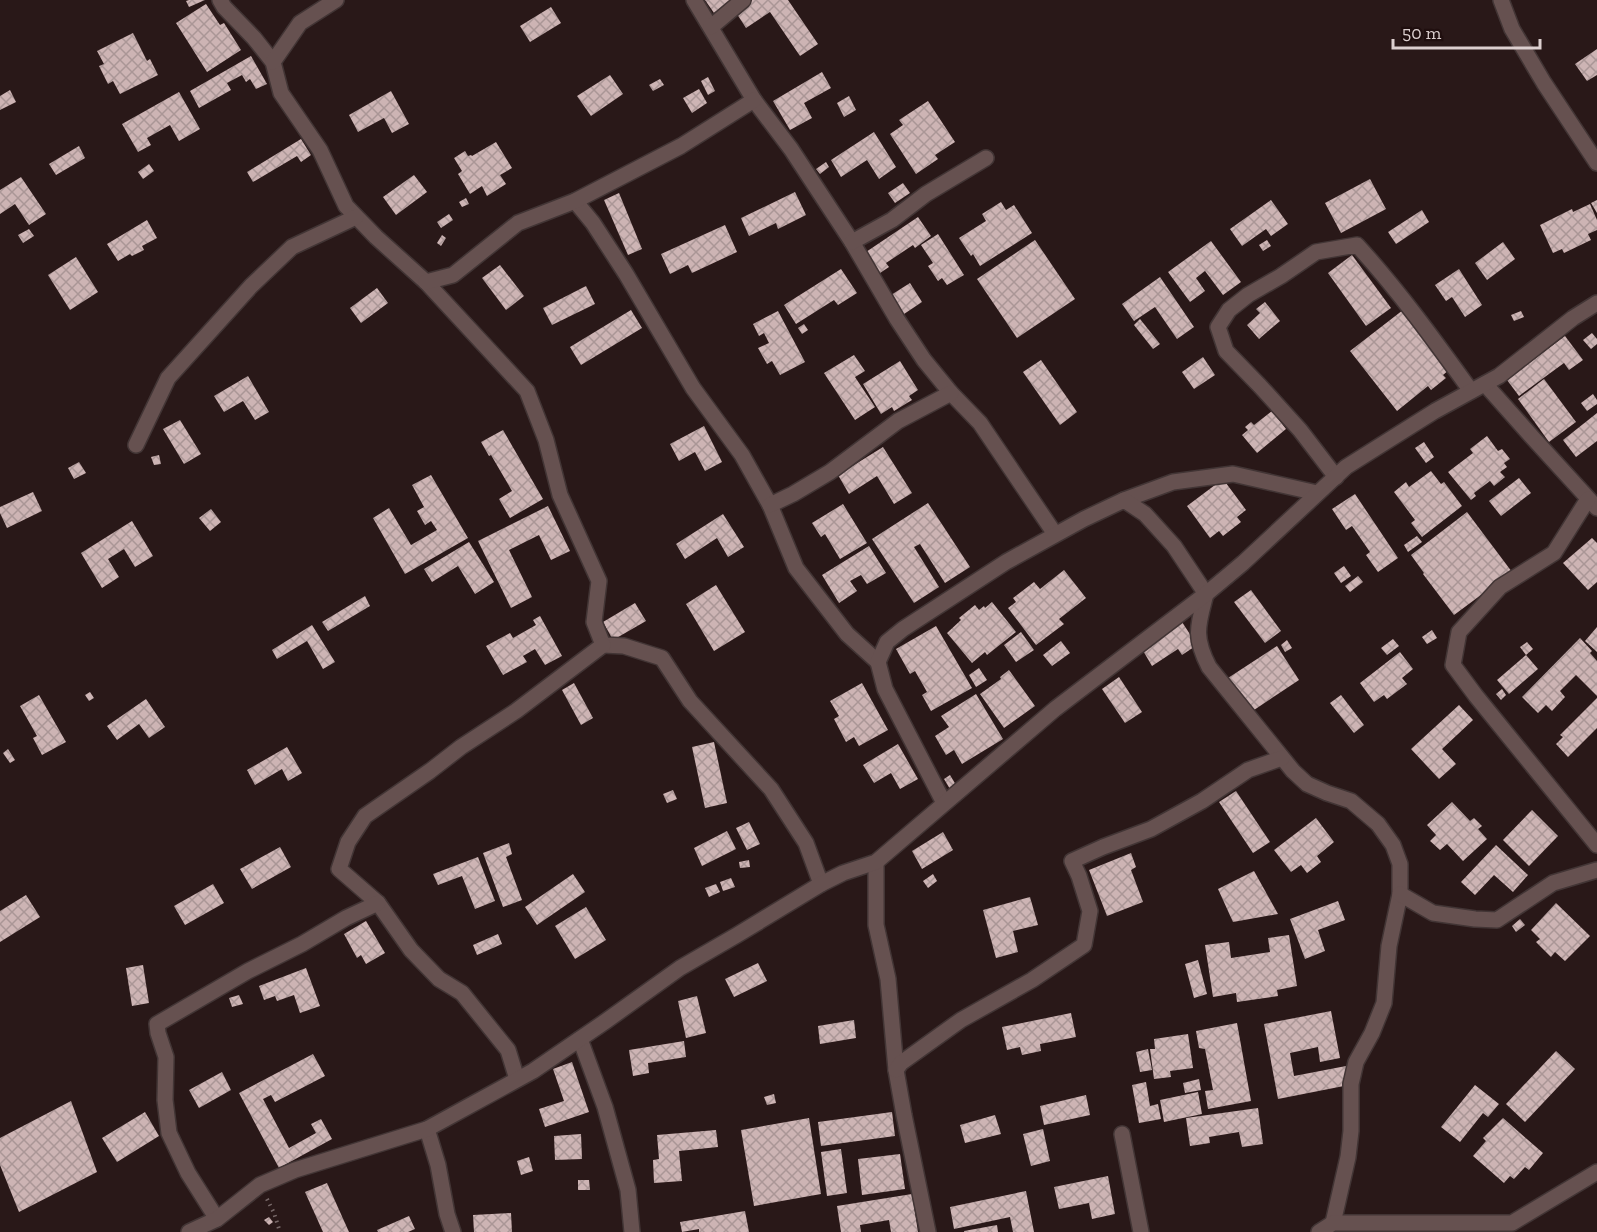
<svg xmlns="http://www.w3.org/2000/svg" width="1597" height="1232" font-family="'Zilla Slab',serif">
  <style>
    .building { fill: url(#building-cross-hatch) }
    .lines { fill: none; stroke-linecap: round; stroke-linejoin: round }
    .minor-casing { stroke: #423535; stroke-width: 18 }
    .path { stroke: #786969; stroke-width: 4; stroke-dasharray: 1.5 4.5; stroke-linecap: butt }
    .minor { stroke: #665150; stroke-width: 15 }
  </style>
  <defs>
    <pattern id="building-cross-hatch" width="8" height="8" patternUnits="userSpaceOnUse" patternTransform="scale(1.5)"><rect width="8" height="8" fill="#cdb4b4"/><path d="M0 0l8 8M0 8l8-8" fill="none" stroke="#aa9696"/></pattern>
  </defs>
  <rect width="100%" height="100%" fill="#291818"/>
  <g class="building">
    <polygon points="189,0 205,0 189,7 186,1"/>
    <polygon points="705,0 733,0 714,13"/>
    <polygon points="750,0 788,0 818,44 800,56 770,12 746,28 735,11"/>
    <polygon points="206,4 220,25 224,23 241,50 207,72 176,23"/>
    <polygon points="551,7 561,23 530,42 520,26"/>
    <polygon points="133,33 147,61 150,59 158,75 120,94 113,81 108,84 99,66 104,64 97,51"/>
    <polygon points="1597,49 1597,75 1587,81 1575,64"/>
    <polygon points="251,56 267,84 256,89 250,79 246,82 242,75 227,83 231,90 199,108 190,91"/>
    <polygon points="822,72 831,88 804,103 812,118 790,130 773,101"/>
    <polygon points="610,75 623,94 591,116 577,96"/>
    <polygon points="708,77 715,91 708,95 701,81"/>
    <polygon points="660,79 664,85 653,91 649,85"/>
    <polygon points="699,89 707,103 692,113 683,98"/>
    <polygon points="10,90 16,102 0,110 0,96"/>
    <polygon points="391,91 409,124 392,133 384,118 358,132 349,115"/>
    <polygon points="179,92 200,129 179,141 170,125 147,138 151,145 138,152 122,124"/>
    <polygon points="849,96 856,110 844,117 837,103"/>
    <polygon points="928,101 955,142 935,155 938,159 916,174 890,134 903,125 899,120"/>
    <polygon points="874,132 896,167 879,179 867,160 841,177 831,160"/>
    <polygon points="301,139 311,155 301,162 297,156 253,182 247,172"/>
    <polygon points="496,142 512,168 500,175 506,184 487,196 482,186 470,194 458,174 462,171 454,158 465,151 468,156 471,155 472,156"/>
    <polygon points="79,146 85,158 56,175 49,164"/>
    <polygon points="826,162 829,167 820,174 816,169"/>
    <polygon points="149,164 154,171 143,179 138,172"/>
    <polygon points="414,175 427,192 396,215 383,197"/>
    <polygon points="21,177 46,214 29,225 15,204 0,214 0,190"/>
    <polygon points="1370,179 1386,209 1341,233 1325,203"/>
    <polygon points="903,183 910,193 895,203 888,193"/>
    <polygon points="795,192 806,215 778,229 776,223 749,236 741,218"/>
    <polygon points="619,193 642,249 628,255 604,200"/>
    <polygon points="466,198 469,204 462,207 459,202"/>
    <polygon points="1271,200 1288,224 1271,236 1266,229 1242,246 1230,229"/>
    <polygon points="1597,200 1597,213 1591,203"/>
    <polygon points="1001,202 1006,210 1014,205 1032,233 980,266 973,254 971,256 959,238 986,221 982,214"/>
    <polygon points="1590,204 1597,220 1597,230 1588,234 1591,240 1564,253 1562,249 1553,253 1540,225 1572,209 1573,212"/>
    <polygon points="1422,210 1429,222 1396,244 1388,232"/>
    <polygon points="449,214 453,220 441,228 437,222"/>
    <polygon points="918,217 931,236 915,248 913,245 886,263 889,267 880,273 866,252"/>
    <polygon points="147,220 157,238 142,246 144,250 132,256 130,254 118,261 107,244"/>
    <polygon points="725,225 737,252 692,273 688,265 670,274 661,254"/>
    <polygon points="29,229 34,236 23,243 18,235"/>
    <polygon points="938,234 964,275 947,285 942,278 938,281 928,266 933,263 921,245"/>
    <polygon points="442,235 446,238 441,246 437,243"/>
    <polygon points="1035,240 1075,299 1017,338 977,279"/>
    <polygon points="1267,240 1271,246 1263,251 1259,245"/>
    <polygon points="1211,241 1241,282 1223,295 1205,271 1196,278 1205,291 1190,302 1168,272"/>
    <polygon points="1503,242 1515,259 1487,280 1475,263"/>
    <polygon points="1352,255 1391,308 1366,326 1328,273"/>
    <polygon points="76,257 98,292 70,310 48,275"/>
    <polygon points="500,265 524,296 506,310 482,278"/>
    <polygon points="841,269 857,293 838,305 834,300 796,324 784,305"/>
    <polygon points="1459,269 1482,305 1465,317 1452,297 1446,301 1435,285"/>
    <polygon points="1160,277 1194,327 1177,339 1155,307 1134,321 1122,304"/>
    <polygon points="910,283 922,302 904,314 891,295"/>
    <polygon points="586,286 595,304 552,325 543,308"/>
    <polygon points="377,288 388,303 361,323 350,308"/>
    <polygon points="1265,302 1280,321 1259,339 1247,325 1260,313 1256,309"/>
    <polygon points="631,310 642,328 581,365 570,347"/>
    <polygon points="1403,310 1450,369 1443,375 1446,378 1431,390 1428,386 1397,411 1350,351"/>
    <polygon points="778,311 805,362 780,375 772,361 767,364 758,348 769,343 764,333 759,336 753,324"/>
    <polygon points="1521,311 1524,317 1514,321 1511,315"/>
    <polygon points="1140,319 1160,344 1153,349 1134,325"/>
    <polygon points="804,324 808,330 802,334 798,328"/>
    <polygon points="1592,333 1597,339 1597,344 1591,349 1583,340"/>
    <polygon points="1565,336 1583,360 1569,370 1564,363 1519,396 1507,380"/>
    <polygon points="854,355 865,371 855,377 875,407 855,420 824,373"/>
    <polygon points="1203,357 1215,375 1194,389 1182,372"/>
    <polygon points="1041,360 1077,412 1060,425 1023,372"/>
    <polygon points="900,361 918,390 909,396 912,400 894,411 892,407 881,414 863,384"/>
    <polygon points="248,376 269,412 255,420 243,401 224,412 214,396"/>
    <polygon points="1544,379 1576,422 1549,442 1518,399"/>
    <polygon points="1593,394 1597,400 1597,404 1587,411 1581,403"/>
    <polygon points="1272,411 1286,429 1257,453 1242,435 1248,430 1245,427 1251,422 1254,425"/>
    <polygon points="1597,413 1597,441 1576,457 1563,440"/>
    <polygon points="180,420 201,454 184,464 163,429"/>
    <polygon points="704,426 722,462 705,471 695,452 679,461 670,444"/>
    <polygon points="503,430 543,499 510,518 499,499 512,491 491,455 489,456 481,442"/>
    <polygon points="1487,436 1498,451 1502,449 1510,459 1504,463 1507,467 1500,472 1505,477 1494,486 1490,481 1474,493 1476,496 1471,500 1448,472 1473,453 1470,449"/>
    <polygon points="1424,442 1434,457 1426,463 1415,448"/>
    <polygon points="883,447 912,493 894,504 877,476 849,494 838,475"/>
    <polygon points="159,455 161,464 154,465 151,457"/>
    <polygon points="79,462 86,473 74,479 68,468"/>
    <polygon points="1431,471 1441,484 1444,482 1462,506 1422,537 1411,523 1415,520 1394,492 1406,482 1409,487"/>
    <polygon points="431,475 468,538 405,574 373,518 389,508 411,545 437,530 431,521 425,525 417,511 424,507 412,485"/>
    <polygon points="1519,478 1531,493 1501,516 1489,501"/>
    <polygon points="1223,479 1246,510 1237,517 1241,522 1223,536 1219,531 1210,538 1187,506"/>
    <polygon points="33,492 42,511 7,528 0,513 0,507"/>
    <polygon points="1355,494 1398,558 1378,572 1366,555 1370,552 1352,526 1346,530 1332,509"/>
    <polygon points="928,503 970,567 945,583 920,544 914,547 939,587 914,603 872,539"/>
    <polygon points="843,504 867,543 840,559 825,534 821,537 812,523"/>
    <polygon points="548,506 570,551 551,560 539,535 509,550 532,597 511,608 478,541"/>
    <polygon points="211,509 221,522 210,531 199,518"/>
    <polygon points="1467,512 1512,572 1454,615 1423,574 1424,573 1411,555"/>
    <polygon points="723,514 744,547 728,557 717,538 685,559 676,544"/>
    <polygon points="132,521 153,556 135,567 124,549 108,559 119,577 102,588 81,553"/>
    <polygon points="1417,536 1422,542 1408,552 1404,545"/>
    <polygon points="1592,538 1597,543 1597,582 1588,590 1563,563"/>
    <polygon points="469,542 494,582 475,594 458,566 432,582 424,569"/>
    <polygon points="869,546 886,573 867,584 861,575 850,581 857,591 839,603 822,575"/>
    <polygon points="1344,566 1351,576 1341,583 1334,573"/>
    <polygon points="1064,570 1086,598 1059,619 1064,624 1036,645 1008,608 1016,602 1013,598 1034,582 1040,589"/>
    <polygon points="1358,576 1363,582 1350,592 1345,586"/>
    <polygon points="716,585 745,632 714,651 686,604"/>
    <polygon points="1251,590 1281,631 1265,643 1234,602"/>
    <polygon points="365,596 370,606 328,631 322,622"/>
    <polygon points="992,602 1016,632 987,655 985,652 972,663 947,633 961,620 959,618 975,605 979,610 984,606 985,608"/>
    <polygon points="635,603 646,621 613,640 603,622"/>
    <polygon points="540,616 562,656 545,665 535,649 523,656 527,662 503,675 486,646 510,633 513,638 536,625 533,620"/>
    <polygon points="1182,622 1197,645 1182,655 1178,649 1152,666 1142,649"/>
    <polygon points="312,625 335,662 323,669 307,641 277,659 272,650"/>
    <polygon points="936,626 972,688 931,711 922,695 927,692 915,671 910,674 896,649"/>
    <polygon points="1597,627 1597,652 1585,641"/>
    <polygon points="1432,630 1437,638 1427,644 1422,637"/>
    <polygon points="1021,632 1034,650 1016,662 1004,645"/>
    <polygon points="1580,638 1592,651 1590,653 1597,661 1597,696 1576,675 1560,691 1565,697 1552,711 1546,705 1538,713 1522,697"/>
    <polygon points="1393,639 1399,646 1387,655 1381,648"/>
    <polygon points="1287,640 1292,648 1285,652 1281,645"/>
    <polygon points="1061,641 1070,653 1052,666 1043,655"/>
    <polygon points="1527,642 1533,649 1526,655 1520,647"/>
    <polygon points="1277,646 1299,680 1251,712 1228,678"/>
    <polygon points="1400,652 1413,669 1402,678 1407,684 1387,699 1384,695 1374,702 1360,683"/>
    <polygon points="1526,655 1538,669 1509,694 1497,680"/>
    <polygon points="979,668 987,680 976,687 969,675"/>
    <polygon points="1009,670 1035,706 1004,728 980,694 1001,679 1000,677"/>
    <polygon points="1119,677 1142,712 1125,723 1102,689"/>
    <polygon points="574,683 593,718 581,725 562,690"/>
    <polygon points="862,683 888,730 859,746 854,737 846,742 834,719 839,716 830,701"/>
    <polygon points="1502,689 1506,695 1501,700 1496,694"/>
    <polygon points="90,692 94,698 89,701 85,695"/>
    <polygon points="976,694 1003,739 962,764 954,750 946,755 935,736 949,727 941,716"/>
    <polygon points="39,695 66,742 42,755 33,738 37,736 20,706"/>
    <polygon points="1341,695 1364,725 1354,733 1330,703"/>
    <polygon points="1597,698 1597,728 1568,757 1556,744 1563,737 1560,735"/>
    <polygon points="146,699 165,727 149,738 139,724 117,740 107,726"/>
    <polygon points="1459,705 1473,720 1442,749 1456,764 1439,779 1411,749"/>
    <polygon points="714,742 727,803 705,808 692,747"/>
    <polygon points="898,744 918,779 900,789 891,773 874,783 863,765"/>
    <polygon points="287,747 302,773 288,781 282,769 255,785 247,770"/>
    <polygon points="8,749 15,760 10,763 3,753"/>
    <polygon points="950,775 956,785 950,789 944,779"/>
    <polygon points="673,790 677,799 667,803 663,794"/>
    <polygon points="1236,791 1270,842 1253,853 1219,802"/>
    <polygon points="1452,802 1470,821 1474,818 1482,826 1478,829 1487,839 1463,861 1447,844 1440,850 1430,841 1436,835 1427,825"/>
    <polygon points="1532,810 1558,836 1529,866 1503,840"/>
    <polygon points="1316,818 1334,842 1317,856 1321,862 1307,873 1301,865 1291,872 1274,850"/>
    <polygon points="749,822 760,844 747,850 736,828"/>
    <polygon points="727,831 736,849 702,866 694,848"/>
    <polygon points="943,832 953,850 922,869 912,851"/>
    <polygon points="509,843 512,854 506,857 522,900 503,907 483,853"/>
    <polygon points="1496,845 1528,875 1513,892 1494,875 1475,895 1461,882"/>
    <polygon points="280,847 291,867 252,889 240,869"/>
    <polygon points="1131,853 1136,867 1131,870 1143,902 1107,916 1089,870"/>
    <polygon points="478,857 495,901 475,909 462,876 438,885 433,874"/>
    <polygon points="749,860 750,867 740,868 739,862"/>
    <polygon points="1254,871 1278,914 1233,922 1218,889"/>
    <polygon points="573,874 585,892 537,925 525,907"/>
    <polygon points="933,874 937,881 928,888 923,881"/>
    <polygon points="731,878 735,887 723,891 720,882"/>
    <polygon points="213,884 224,903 185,925 174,906"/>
    <polygon points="716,884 720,892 709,897 705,888"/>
    <polygon points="26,895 40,917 0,942 0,911"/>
    <polygon points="1030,897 1038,925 1013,931 1018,952 996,958 983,910"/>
    <polygon points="1338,901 1345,920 1318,930 1325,951 1305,959 1290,919"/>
    <polygon points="1556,903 1590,936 1565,961 1555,952 1551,957 1536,942 1540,939 1531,930"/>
    <polygon points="586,907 606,940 575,959 555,926"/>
    <polygon points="1520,919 1525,925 1516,932 1512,926"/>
    <polygon points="366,921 385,953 366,964 361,955 357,958 344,934"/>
    <polygon points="498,934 502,944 477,955 473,945"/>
    <polygon points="1289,935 1297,986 1277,990 1278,996 1237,1002 1236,993 1213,997 1205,945 1229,942 1231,958 1270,952 1268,938"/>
    <polygon points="1198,960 1207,994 1194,998 1185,964"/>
    <polygon points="758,963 767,981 734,997 725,979"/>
    <polygon points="143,965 149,1003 132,1006 126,968"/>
    <polygon points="306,968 320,1006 300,1013 294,995 277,1001 275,996 264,1000 259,986"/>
    <polygon points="239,995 243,1004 232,1007 229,998"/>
    <polygon points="697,996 706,1033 686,1038 678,1001"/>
    <polygon points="1331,1011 1340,1058 1320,1062 1318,1047 1290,1053 1294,1076 1346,1066 1349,1085 1278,1099 1264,1024"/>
    <polygon points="1071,1013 1076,1037 1040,1044 1041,1051 1022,1055 1020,1047 1007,1050 1002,1027"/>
    <polygon points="854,1020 856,1038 820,1044 818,1026"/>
    <polygon points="1237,1023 1251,1101 1208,1109 1205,1091 1213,1090 1205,1049 1199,1048 1196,1031"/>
    <polygon points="1188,1034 1193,1068 1170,1071 1171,1077 1154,1079 1150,1049 1155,1049 1154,1039"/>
    <polygon points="684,1041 686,1057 648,1063 649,1073 633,1076 629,1050"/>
    <polygon points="1148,1049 1152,1070 1140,1072 1136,1052"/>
    <polygon points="1556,1051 1575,1069 1525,1122 1506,1104"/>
    <polygon points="313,1054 325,1076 275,1102 271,1095 263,1099 289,1148 316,1133 311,1124 321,1119 332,1139 279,1168 239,1093"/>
    <polygon points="572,1062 589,1112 545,1127 539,1109 564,1101 553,1069"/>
    <polygon points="222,1072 231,1090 199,1108 189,1090"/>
    <polygon points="1199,1079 1201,1090 1185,1093 1183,1083"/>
    <polygon points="1146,1082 1150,1106 1158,1104 1161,1119 1139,1123 1132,1085"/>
    <polygon points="1475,1085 1499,1104 1488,1117 1483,1113 1460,1142 1441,1127"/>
    <polygon points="1198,1092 1202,1114 1164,1122 1160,1100"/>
    <polygon points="774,1094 776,1103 767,1105 764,1097"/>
    <polygon points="1086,1095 1090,1115 1044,1125 1040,1106"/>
    <polygon points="71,1101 97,1172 19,1212 0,1165 0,1138"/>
    <polygon points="1258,1108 1263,1144 1242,1147 1239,1132 1209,1137 1210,1143 1190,1146 1186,1118"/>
    <polygon points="145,1112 159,1136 117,1162 102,1138"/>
    <polygon points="892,1112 895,1136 821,1146 818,1122"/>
    <polygon points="995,1115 1001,1134 965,1143 960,1125"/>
    <polygon points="809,1118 821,1194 754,1206 741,1130"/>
    <polygon points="1503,1118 1543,1153 1529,1170 1525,1167 1514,1179 1510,1176 1504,1183 1473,1156 1486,1141 1483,1138"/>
    <polygon points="1043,1129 1050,1161 1031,1166 1023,1134"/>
    <polygon points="716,1130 718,1147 679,1151 682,1181 654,1183 653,1160 659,1159 657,1135"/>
    <polygon points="581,1134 582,1159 555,1160 554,1136"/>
    <polygon points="841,1149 847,1193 827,1196 821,1152"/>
    <polygon points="900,1154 905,1189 862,1195 858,1159"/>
    <polygon points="529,1157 533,1171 521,1175 517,1161"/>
    <polygon points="1108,1176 1115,1214 1092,1219 1089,1203 1059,1209 1054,1187"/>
    <polygon points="578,1180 589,1180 590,1190 578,1190"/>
    <polygon points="327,1183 349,1232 323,1232 305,1192"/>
    <polygon points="1026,1191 1034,1232 1013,1232 1010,1217 954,1229 950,1207"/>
    <polygon points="912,1194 918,1232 891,1232 889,1220 860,1225 861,1232 841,1232 837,1206"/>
    <polygon points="745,1211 749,1232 699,1232 699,1229 682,1232 680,1222"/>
    <polygon points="511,1213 512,1232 474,1232 473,1215"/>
    <polygon points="409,1216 415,1229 408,1232 378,1232 377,1230"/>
    <polygon points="269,1217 273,1222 269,1225 264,1220"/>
    <polygon points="997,1225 998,1232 964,1232 964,1231"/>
  </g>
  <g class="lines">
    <g class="minor-casing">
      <g id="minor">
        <polyline points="220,0 224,7 254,38 273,62 281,93 320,150 346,206 376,237 426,282 527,391 546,440 560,495 599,581 594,622 603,645 624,646 662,658 690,701 771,789 806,843 821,884"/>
        <polyline points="694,0 754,100 791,149 852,242 897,319 924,360 951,393 980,423 1055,534"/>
        <polyline points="1501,0 1512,29 1544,83 1597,163"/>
        <polyline points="711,27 743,0"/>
        <polyline points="273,62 300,23 336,0"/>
        <polyline points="575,201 593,223 626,274 693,388 742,455 770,505 796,568 847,634 878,662"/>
        <polyline points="852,242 892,220 926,194 986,158"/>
        <polyline points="426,282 453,275 518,223 575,201 681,146 754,100"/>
        <polyline points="1485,384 1533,438 1597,508"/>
        <polyline points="136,445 168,378 251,286 292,247 356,217"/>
        <path d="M1336,477L1300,430L1260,386L1226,351L1218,327L1229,310L1248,295L1281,276L1316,252L1357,245C1399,291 1435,341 1471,391"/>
        <polyline points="1588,499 1554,553 1500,587 1459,632 1453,665 1476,696 1597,845"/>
        <polyline points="1124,500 1173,482 1233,474 1317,493"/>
        <polyline points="770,505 793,494 830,472 898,421 951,393"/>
        <path d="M944,803L885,689L878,662L887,642L903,629L1006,562L1084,519L1124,500L1145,514L1174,546L1206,594C1198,625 1193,636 1209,667L1293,771L1307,784L1327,793L1351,801L1378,824L1393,845L1400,864V894L1389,946L1384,1003L1372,1033L1356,1062L1351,1084V1131L1348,1157L1333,1223"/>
        <polyline points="876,862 876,925 888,979 896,1070 904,1115 928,1232"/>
        <polyline points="1400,894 1433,913 1475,919 1497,920 1553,883 1597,870"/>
        <polyline points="580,1039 605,1107 628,1190 632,1232"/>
        <polyline points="896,1070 901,1063 961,1020 1032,980 1084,945 1090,911 1079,876 1072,861 1103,847 1151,829 1202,801 1248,770 1282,758"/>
        <polyline points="517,1079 508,1050 462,993 439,979 411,950 378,903 339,869 348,842 365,816 430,771 461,747 516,711 603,645"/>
        <polyline points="427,1129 438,1165 447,1214 453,1232"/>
        <polyline points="1122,1134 1141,1232"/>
        <polyline points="217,1219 188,1173 169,1133 165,1100 166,1057 158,1033 157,1024 248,971 302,944 346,918 378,903"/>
        <polyline points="189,1232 217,1219 260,1185 295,1170 427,1129 533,1071 606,1021 680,968 737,935 821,884 843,873 876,862 1055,709 1206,594 1243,563 1346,467 1435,411 1499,376 1573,318 1597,303"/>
        <polyline points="1319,1232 1333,1223 1512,1223 1597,1172"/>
      </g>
    </g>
    <polyline class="path" points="267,1199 274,1213 280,1232"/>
    <use href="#minor" class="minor"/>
  </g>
  <path d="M1393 39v9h147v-9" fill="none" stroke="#dccfcf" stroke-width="3"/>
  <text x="1402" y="39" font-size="18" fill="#dccfcf" stroke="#200f0f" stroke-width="4.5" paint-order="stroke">50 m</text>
</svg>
